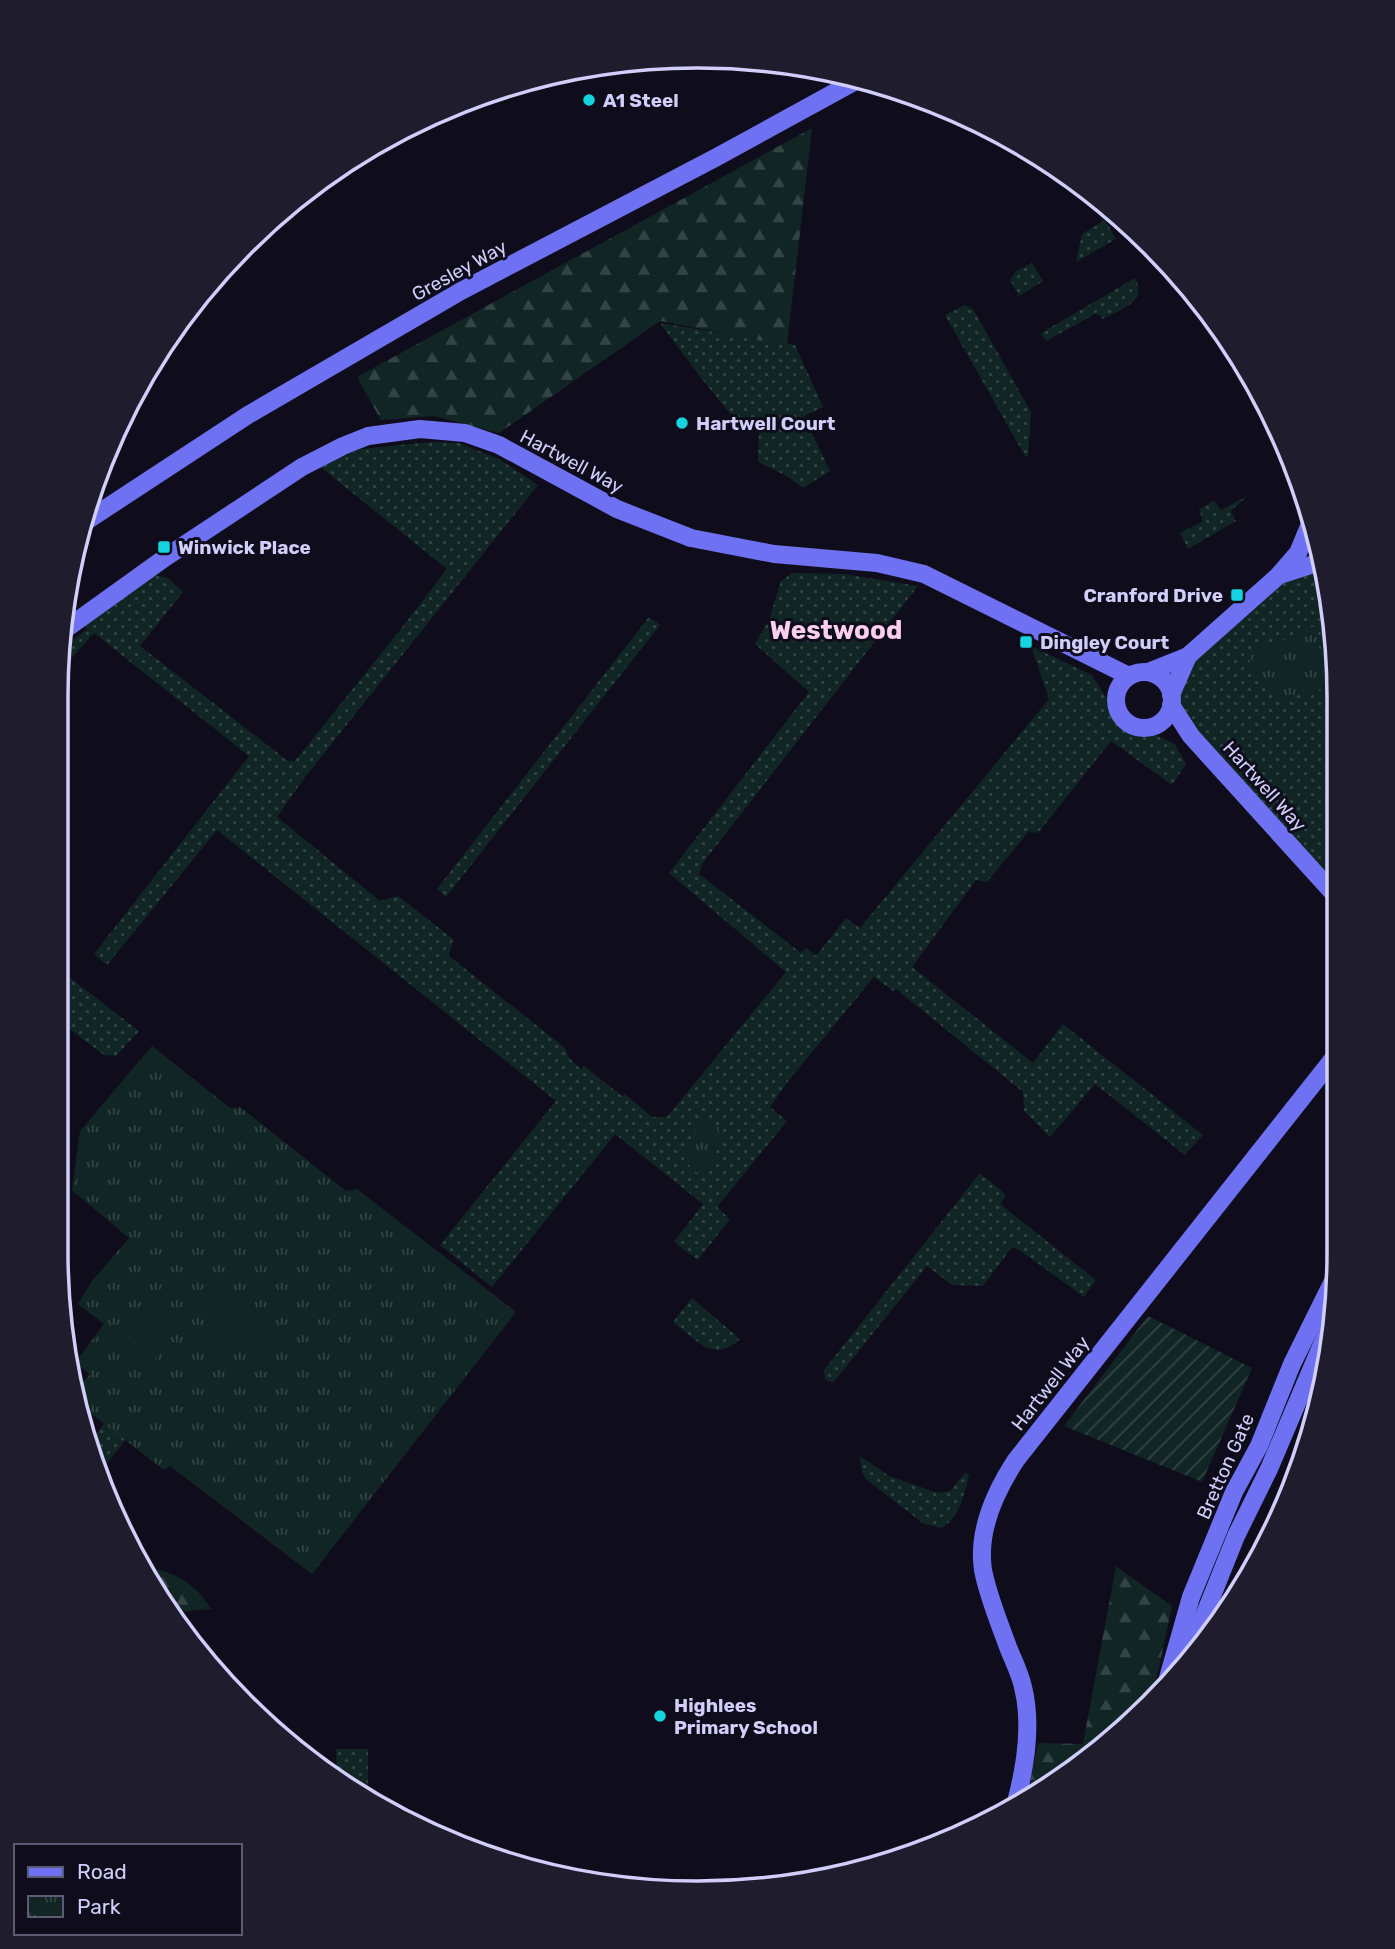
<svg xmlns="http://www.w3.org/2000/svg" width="1395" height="1949" font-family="Rubik,sans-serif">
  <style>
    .grass { fill: url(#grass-dots) }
    .forest { fill: url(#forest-firs) }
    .park { fill: url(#park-tufts) }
    .garden { fill: url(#garden-furrows) }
    .pitch { fill: #112624 }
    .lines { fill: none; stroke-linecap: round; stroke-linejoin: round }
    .secondary { stroke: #6e71f1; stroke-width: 18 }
    .poi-dot { fill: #15d4df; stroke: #0f0d1c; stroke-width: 2.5 }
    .labels { text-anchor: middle; stroke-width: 6; stroke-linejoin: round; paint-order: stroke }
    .poi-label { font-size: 19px; font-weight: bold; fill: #d1cefa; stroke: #0f0d1c; text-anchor: start }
    .street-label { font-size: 19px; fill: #d1cefa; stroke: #0f0d1c }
    .district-label { font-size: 26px; font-weight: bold; fill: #facfed; stroke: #0f0d1c }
    .rim { fill: none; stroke: #d1cefa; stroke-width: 3.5 }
  </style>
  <defs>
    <pattern id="grass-dots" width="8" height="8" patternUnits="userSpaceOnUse" patternTransform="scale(1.75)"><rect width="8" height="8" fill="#112624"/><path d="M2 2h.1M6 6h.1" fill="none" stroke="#334445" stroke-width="1.8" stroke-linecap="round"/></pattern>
    <pattern id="forest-firs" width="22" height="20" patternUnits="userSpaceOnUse" patternTransform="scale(1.75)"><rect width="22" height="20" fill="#112624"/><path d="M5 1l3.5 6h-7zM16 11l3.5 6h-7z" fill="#334445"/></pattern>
    <pattern id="park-tufts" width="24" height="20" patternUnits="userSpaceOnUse" patternTransform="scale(1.75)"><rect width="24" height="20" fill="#112624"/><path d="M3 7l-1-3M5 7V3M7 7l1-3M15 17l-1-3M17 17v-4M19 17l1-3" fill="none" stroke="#334445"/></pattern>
    <pattern id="garden-furrows" width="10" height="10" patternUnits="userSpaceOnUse" patternTransform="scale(1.75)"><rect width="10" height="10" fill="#112624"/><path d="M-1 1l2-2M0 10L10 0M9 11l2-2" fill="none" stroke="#334445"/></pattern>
  </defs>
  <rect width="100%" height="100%" fill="#0f0d1c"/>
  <g class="grass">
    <polygon points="1105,220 1116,239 1076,262 1082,234"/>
    <polygon points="1032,263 1043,281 1019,296 1010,280 1016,271"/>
    <path d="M1135,278C1148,302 1121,309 1103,319L1097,313L1046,341L1041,334L1043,332Z"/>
    <polygon points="965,305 973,309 1031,412 1028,456 1025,456 945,315"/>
    <polygon points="660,323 795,345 823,407 804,416 830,471 803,488 787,476 758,462 759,427 732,416 701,378"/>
    <polygon points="430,442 459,443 499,459 538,485 305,777 277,817 380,901 398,896 453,939 449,956 565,1048 569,1058 581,1069 584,1066 622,1096 625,1094 652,1117 667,1117 786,972 669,873 809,692 755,644 769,620 781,581 792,573 844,574 918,586 702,864 699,874 801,953 806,948 816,956 846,918 860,928 1049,699 1031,646 1092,675 1124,726 1149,732 1175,744 1186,764 1172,785 1111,741 1038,833 1029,831 987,882 976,880 912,967 1033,1063 1063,1024 1203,1135 1185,1155 1095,1084 1050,1137 1024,1111 1023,1092 896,989 893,991 874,977 789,1080 770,1107 787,1121 717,1207 730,1219 698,1260 674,1242 703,1204 615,1134 492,1287 440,1245 556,1101 217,830 107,965 94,954 249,756 94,633 58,674 61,649 87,629 84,625 155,575 168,578 183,592 140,646 288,761 295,761 404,625 447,569 319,466 361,449"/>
    <polygon points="1247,496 1231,511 1236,521 1188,549 1180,533 1203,521 1199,509 1214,501 1221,510"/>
    <polygon points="1309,570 1323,576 1333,613 1335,887 1196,733 1176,700 1191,659 1273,588"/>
    <polygon points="649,617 660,625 446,897 437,889"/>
    <polygon points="56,967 139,1031 116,1056 104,1055 56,1019"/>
    <polygon points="980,1173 1006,1195 1000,1204 1096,1280 1084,1297 1018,1249 1012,1247 983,1286 952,1285 927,1266 833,1383 825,1379 824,1370"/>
    <path d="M692,1298L740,1339C713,1364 697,1340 673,1322Z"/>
    <polygon points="108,1419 129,1436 102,1470 89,1443"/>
    <path d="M860,1456L889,1476L938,1493L950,1491L966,1472L969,1476C963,1497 960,1516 942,1528L924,1524L867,1480L862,1472Z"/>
    <polygon points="336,1749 368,1749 368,1796 337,1775"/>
  </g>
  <g class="forest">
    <polygon points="812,128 787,345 660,321 499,433 434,416 381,420 357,377"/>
    <polygon points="1116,1566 1172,1606 1152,1700 1120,1734 1028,1792 1038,1743 1083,1744"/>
    <path d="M160,1570C183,1577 198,1588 211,1609L174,1612L166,1610L147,1571Z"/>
  </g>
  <g class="park">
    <polygon points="1314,626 1329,687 1279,700 1247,668 1255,648 1284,640"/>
    <polygon points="152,1046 230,1108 240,1107 346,1191 357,1189 516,1312 312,1574 170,1466 164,1470 76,1402 75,1392 90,1374 75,1363 104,1324 78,1304 92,1281 129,1238 72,1190 80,1131"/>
    <path d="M704,1120C705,1120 714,1124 715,1124C725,1133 717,1152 712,1161C709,1167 710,1171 706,1176C675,1169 688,1136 704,1120Z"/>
  </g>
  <polygon class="garden" points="1148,1316 1252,1368 1202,1482 1064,1426"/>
  <g class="pitch">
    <polygon points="213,1296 277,1314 266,1356 202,1339"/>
    <polygon points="140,1307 170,1317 151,1373 121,1363"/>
  </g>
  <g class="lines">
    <g class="secondary">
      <polyline points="88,520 248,415 461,291 715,158 861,78"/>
      <polyline points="1280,575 1320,562"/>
      <polyline points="63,631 166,557 302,467 343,446 368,436 420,429 465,433 499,445 617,509 691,538 774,554 877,563 924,574 1129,676"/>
      <polyline points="1148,672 1188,656 1278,576 1298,553 1310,524"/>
      <circle cx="1144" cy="700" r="28"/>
      <polyline points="1171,695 1188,656"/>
      <polyline points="1171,705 1191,736 1335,895"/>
      <polyline points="1191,1659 1200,1626 1236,1536 1269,1469 1334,1316"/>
      <polyline points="1166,1685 1191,1597 1234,1492 1259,1446 1292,1364 1338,1271"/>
      <path d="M1017,1798C1026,1763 1032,1723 1023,1687C1020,1673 1013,1660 1008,1647C999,1622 988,1596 983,1570C977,1530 995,1492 1016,1460L1336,1055"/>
    </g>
  </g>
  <g class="poi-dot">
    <circle cx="589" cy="100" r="7"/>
    <circle cx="682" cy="423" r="7"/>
    <rect x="157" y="540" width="14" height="14" rx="3.5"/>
    <rect x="1230" y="588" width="14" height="14" rx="3.5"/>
    <rect x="1019" y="635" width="14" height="14" rx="3.5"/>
    <circle cx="660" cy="1716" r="7"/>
  </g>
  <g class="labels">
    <g class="poi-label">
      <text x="603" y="107">A1 Steel</text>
      <text x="696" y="430">Hartwell Court</text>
      <text x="178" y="554">Winwick Place</text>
      <text x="1223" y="602" text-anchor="end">Cranford Drive</text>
      <text x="1040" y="649">Dingley Court</text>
      <text x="674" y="1712">Highlees<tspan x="674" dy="22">Primary School</tspan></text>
    </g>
    <g class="street-label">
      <text transform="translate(459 270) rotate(-29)" y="7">Gresley Way</text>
      <text transform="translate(572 461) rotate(28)" y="7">Hartwell Way</text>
      <text transform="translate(1265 786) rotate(48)" y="7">Hartwell Way</text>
      <text transform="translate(1050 1383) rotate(-52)" y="7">Hartwell Way</text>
      <text transform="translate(1225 1466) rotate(-66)" y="7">Bretton Gate</text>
    </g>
    <g class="district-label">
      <text x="836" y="639">Westwood</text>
    </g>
  </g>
  <path d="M0 0H1395V1949H0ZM697 68H698A629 629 0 0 1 1327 697V1252A629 629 0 0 1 698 1881H697A629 629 0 0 1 68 1252V697A629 629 0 0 1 697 68Z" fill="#1f1c2e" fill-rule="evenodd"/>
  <path class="rim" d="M697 68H698A629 629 0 0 1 1327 697V1252A629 629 0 0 1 698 1881H697A629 629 0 0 1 68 1252V697A629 629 0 0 1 697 68Z"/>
  <rect x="14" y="1844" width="228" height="91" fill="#0f0d1c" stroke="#5d5a75" stroke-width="2"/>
  <rect x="28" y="1867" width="35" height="10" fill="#6e71f1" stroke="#5d5a75" stroke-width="2"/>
  <text x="77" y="1879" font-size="21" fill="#d1cefa">Road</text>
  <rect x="28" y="1896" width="35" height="21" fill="url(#park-tufts)" stroke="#5d5a75" stroke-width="2"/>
  <text x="77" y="1914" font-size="21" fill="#d1cefa">Park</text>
</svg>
